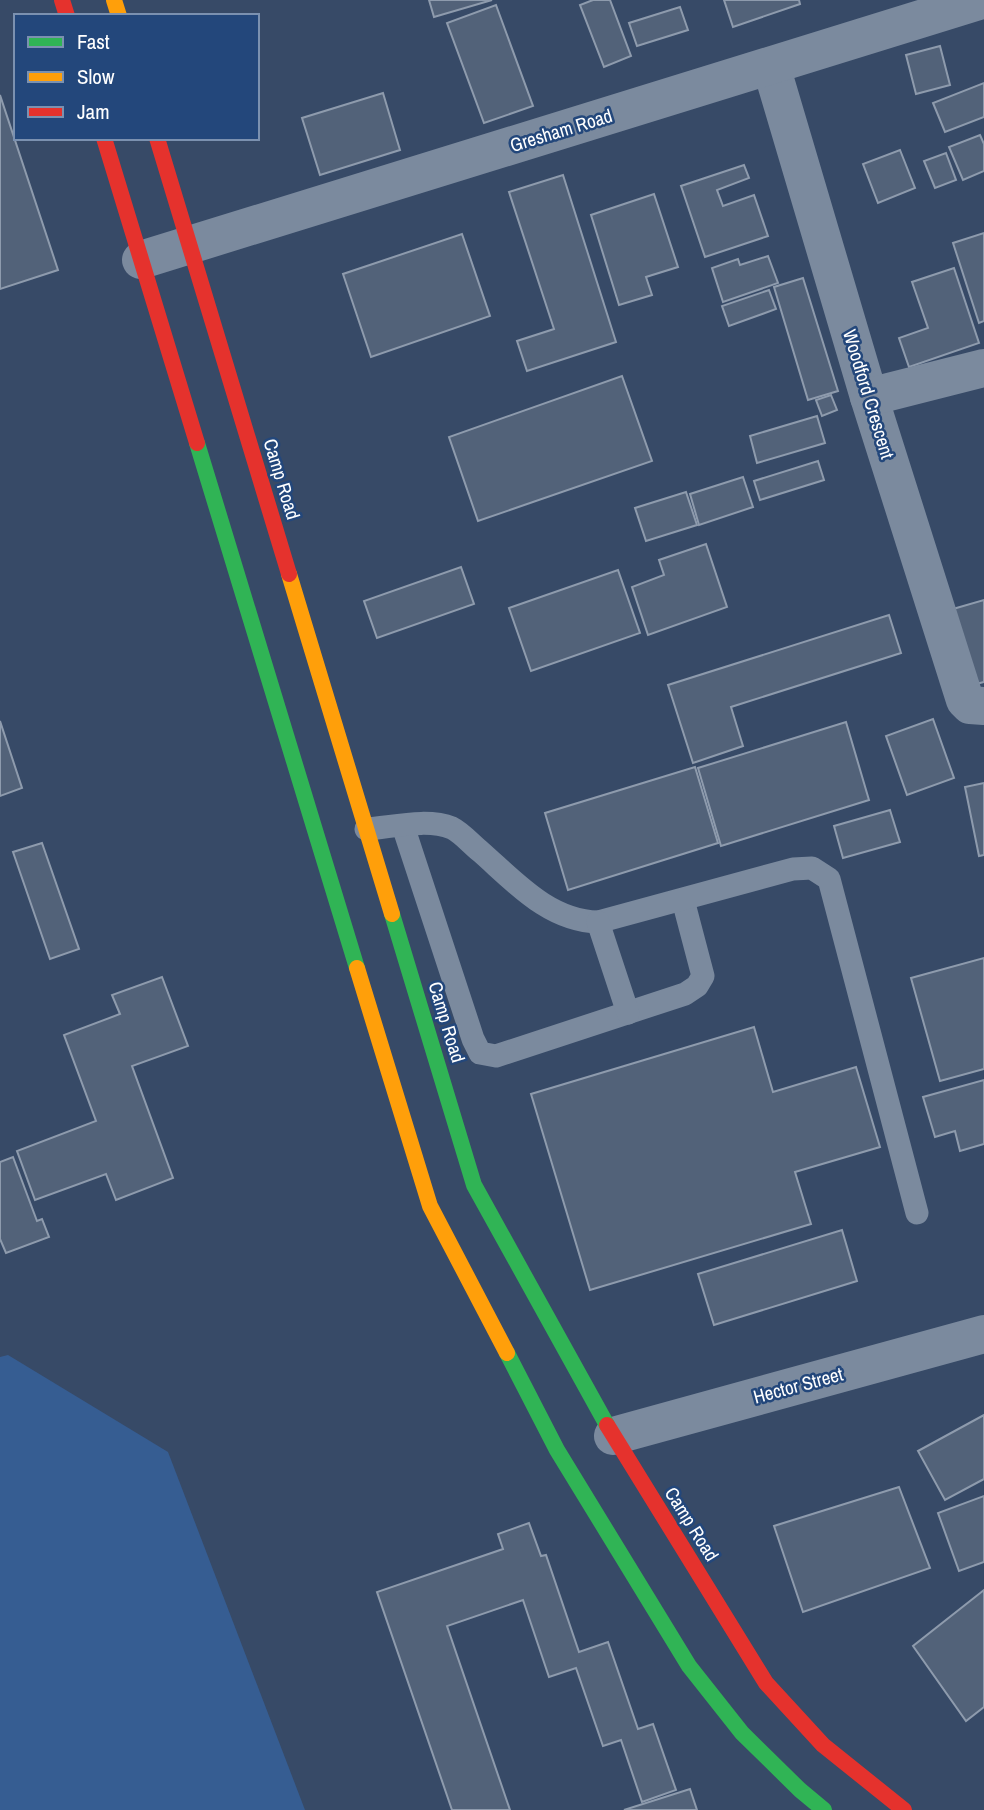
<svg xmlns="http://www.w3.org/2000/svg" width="984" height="1810" font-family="'Archivo Narrow',sans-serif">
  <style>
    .green { fill: #365d92 }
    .building { fill: #526279; stroke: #8e9bad; stroke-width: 2 }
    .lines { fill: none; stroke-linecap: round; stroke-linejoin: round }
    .lane { stroke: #7b8a9e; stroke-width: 23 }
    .street { stroke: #7b8a9e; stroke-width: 38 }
    .fast { stroke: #30b455; stroke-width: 16 }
    .slow { stroke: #ff9f0a; stroke-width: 16 }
    .jam { stroke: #e5322d; stroke-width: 16 }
    .labels { text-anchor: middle; stroke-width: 5; stroke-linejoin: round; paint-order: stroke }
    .street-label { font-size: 19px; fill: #fff; stroke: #23477b }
  </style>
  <rect width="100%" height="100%" fill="#374a67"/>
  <polygon class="green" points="8,1355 168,1452 305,1810 0,1810 0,1357"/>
  <g class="building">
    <polygon points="429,0 492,0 434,17"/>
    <polygon points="593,0 610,0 631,56 604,67 580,5"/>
    <polygon points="724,0 799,0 800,4 733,27"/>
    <polygon points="496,5 533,106 484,123 447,23"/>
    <polygon points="680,7 688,30 637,46 629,23"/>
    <polygon points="940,46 950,85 916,94 906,55"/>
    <polygon points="984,83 984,117 945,132 933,103"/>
    <polygon points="383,93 400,150 320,175 302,118"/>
    <polygon points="0,95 58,270 0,289"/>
    <polygon points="980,135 984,144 984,171 963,180 949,147"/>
    <polygon points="900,150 915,188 878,203 863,164"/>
    <polygon points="946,153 956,180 935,188 924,161"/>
    <polygon points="744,165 749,178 717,190 723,206 754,195 768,236 705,257 681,186"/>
    <polygon points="563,175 616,342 527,371 517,341 554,329 509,192"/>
    <polygon points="654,194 678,267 646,277 652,295 619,305 591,215"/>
    <polygon points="984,233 984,321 979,323 953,243"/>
    <polygon points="462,234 490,316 371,357 343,274"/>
    <polygon points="768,256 778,283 723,302 712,268 738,259 740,265"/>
    <polygon points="954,268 979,343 909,367 899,338 928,328 912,282"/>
    <polygon points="803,278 838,391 808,400 774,287"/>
    <polygon points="769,290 776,309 729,326 722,306"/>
    <polygon points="622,376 652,461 478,521 449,437"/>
    <polygon points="831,395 837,410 822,416 816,400"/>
    <polygon points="817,416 825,443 757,463 750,436"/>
    <polygon points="818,461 824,480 760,500 754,481"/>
    <polygon points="743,477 753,507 699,525 690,494"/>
    <polygon points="686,492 697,525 646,541 635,508"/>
    <polygon points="706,544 727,607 648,635 632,587 664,575 659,560"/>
    <polygon points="461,567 474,604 377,638 364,601"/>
    <polygon points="618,570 640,633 531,671 509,608"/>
    <polygon points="984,600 984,682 976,684 953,609"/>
    <polygon points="889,615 901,653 731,707 743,746 693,763 668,685"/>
    <polygon points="933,719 954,778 907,795 886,736"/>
    <polygon points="0,721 22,788 0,796"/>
    <polygon points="846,722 869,800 721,846 698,768"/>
    <polygon points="695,767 718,843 568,890 545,813"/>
    <polygon points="984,783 984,855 979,856 965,787"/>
    <polygon points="890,810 900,842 843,858 834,826"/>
    <polygon points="42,843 79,949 50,959 13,852"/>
    <polygon points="984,958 984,1069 940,1081 911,978"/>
    <polygon points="162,977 188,1046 132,1066 173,1178 116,1200 106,1174 35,1200 17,1151 96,1121 64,1035 120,1014 112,995"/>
    <polygon points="754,1027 773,1092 856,1067 880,1147 795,1172 811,1224 590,1290 531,1094"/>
    <polygon points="984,1080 984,1144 960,1151 955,1131 935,1137 923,1097"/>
    <polygon points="13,1157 37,1221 42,1219 49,1237 6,1253 0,1239 0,1162"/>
    <polygon points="842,1230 857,1281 714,1325 698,1274"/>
    <polygon points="984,1415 984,1479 945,1500 918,1451"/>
    <polygon points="899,1487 930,1568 803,1612 774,1526"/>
    <polygon points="984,1496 984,1562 959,1571 938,1513"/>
    <polygon points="529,1523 541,1556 546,1555 579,1652 608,1642 638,1729 653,1724 676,1790 642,1802 621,1740 603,1746 576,1668 549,1677 523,1600 447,1626 510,1810 452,1810 377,1592 503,1549 498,1534"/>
    <polygon points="984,1590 984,1707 966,1721 913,1646"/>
    <polygon points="690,1789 697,1810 624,1810"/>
  </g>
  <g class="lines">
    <g class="lane">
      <polyline points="403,826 473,1039 480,1053 496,1056 685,994 697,986 703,976 683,900"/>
      <path d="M366,829C393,827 427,818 452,828C462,833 472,845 481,852C515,882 549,921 598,922L793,869L812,868L829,879L917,1213"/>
      <polyline points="598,922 628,1013"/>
    </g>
    <g class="street">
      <polyline points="771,66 869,397 965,700 970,705 984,706"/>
      <polyline points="141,260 982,0"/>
      <polyline points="869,397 984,368"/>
      <polyline points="613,1436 984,1334"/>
    </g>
    <g class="fast">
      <polyline points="197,443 357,968"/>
      <polyline points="392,914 474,1185 607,1425"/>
      <polyline points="507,1353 557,1450 689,1666 742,1733 800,1790 824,1810"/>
    </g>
    <g class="slow">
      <polyline points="114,0 119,16"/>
      <polyline points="289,574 392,914"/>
      <polyline points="357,968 430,1206 507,1353"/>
    </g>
    <g class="jam">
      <polyline points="62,0 67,16"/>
      <polyline points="104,138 197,443"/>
      <polyline points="157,138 289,574"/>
      <polyline points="607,1425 766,1683 823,1745 904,1810"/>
    </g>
  </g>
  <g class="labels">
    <g class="street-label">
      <text transform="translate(561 130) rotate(-17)" y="7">Gresham Road</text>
      <text transform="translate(869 394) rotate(73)" y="7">Woodford Crescent</text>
      <text transform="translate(282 479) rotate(73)" y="7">Camp Road</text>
      <text transform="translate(447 1022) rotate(73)" y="7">Camp Road</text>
      <text transform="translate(798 1385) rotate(-15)" y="7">Hector Street</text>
      <text transform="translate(692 1524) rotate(58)" y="7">Camp Road</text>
    </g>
  </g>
  <rect x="14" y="14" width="245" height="126" fill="#23477b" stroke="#7b91b0" stroke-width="2"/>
  <rect x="28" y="37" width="35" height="10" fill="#30b455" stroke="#7b91b0" stroke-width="2"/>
  <text x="77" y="49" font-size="21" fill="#ffffff">Fast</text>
  <rect x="28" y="72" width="35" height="10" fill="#ff9f0a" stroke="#7b91b0" stroke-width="2"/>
  <text x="77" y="84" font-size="21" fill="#ffffff">Slow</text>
  <rect x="28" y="107" width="35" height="10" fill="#e5322d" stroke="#7b91b0" stroke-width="2"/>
  <text x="77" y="119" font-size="21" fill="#ffffff">Jam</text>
</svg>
